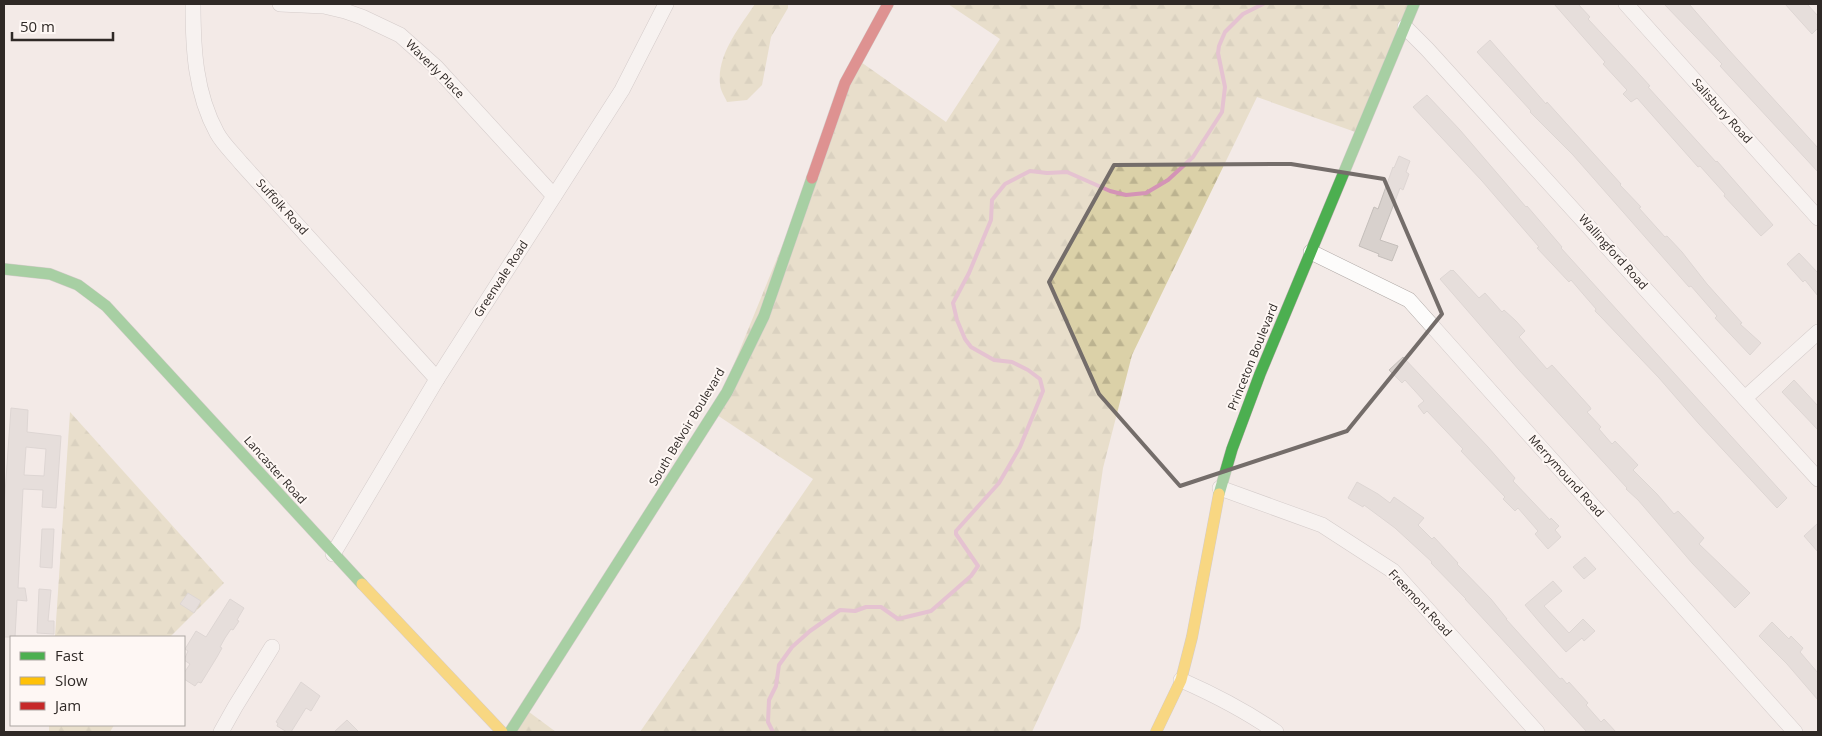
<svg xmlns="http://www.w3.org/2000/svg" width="1822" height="736" font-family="'Open Sans',sans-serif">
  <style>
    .forest { fill: url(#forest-firs) }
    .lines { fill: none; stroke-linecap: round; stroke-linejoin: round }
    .stream { stroke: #d493b6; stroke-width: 4 }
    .building { fill: #d8d1cd; stroke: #c4beba; fill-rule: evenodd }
    .street-casing { stroke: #b0a9a6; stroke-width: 16 }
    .fast-casing { stroke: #b0a9a6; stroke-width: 12 }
    .slow-casing { stroke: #b0a9a6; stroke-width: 12 }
    .jam-casing { stroke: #b0a9a6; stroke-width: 12 }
    .street { stroke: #fdfcfb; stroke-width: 15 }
    .fast { stroke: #4caf50; stroke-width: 11 }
    .slow { stroke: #ffc107; stroke-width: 11 }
    .jam { stroke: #c62828; stroke-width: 11 }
    .marked { fill: none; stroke: #746d6a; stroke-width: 4; stroke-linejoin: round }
    .labels { text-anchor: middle; stroke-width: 4; stroke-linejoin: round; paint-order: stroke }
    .street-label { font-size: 12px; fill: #2f2926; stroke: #fef7f4 }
  </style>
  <defs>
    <pattern id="forest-firs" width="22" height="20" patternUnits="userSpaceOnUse" patternTransform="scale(1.25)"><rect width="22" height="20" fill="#dbd1a8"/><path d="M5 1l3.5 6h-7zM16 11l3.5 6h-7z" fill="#bcb390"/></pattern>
  </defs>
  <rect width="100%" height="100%" fill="#f3eae7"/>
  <g class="forest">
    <path d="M755,4H788V8L771,37L762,85L747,100L727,102C725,97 720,90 720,84C717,54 740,27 755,4Z"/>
    <polygon points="948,4 1414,4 1361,134 1257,97 1132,355 1103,468 1080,628 1032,732 640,732 813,479 714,413 858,60 946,122 1000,39"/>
    <polygon points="70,412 224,583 170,637 55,637"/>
    <polygon points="525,709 556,732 510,732"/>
    <polygon points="49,725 114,725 110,732 49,732"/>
  </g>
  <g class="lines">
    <polyline class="stream" points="773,732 768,722 769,700 776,686 779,665 792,647 810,631 840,610 855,611 866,607 881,607 898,619 931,611 971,576 978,566 956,534 956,531 999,483 1020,447 1043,391 1040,379 1028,370 1012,362 994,360 971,347 965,339 957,320 953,303 969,273 991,220 992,200 1005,184 1030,171 1047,173 1067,172 1110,191 1126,195 1146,193 1168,180 1193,157 1222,112 1225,87 1218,53 1219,46 1225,32 1243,14 1263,4"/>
  </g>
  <g class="building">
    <polygon points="1554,4 1578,4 1590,17 1588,19 1630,64 1650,86 1648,87 1716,162 1717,161 1773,225 1761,236 1724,196 1725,194 1700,166 1698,167 1637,98 1631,102 1623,94 1627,90 1603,64 1605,62"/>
    <polygon points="1664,4 1689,4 1728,49 1818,148 1818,172 1720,66 1722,64"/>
    <polygon points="1785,4 1807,4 1818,16 1818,28 1812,34"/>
    <polygon points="1490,40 1546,104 1547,102 1621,184 1620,185 1641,207 1639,208 1665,237 1667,236 1682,252 1707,284 1742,323 1740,324 1761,343 1750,355 1715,318 1717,316 1691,286 1689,287 1573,155 1530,112 1531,111 1477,52"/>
    <polygon points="1427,95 1460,130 1526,207 1527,206 1562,247 1561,248 1787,498 1777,508 1699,424 1659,378 1601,317 1595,311 1596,309 1571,280 1569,282 1537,248 1539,247 1482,181 1413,107"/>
    <polygon points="1399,156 1410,161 1406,172 1409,174 1403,190 1400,188 1380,240 1398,246 1392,261 1378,256 1379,254 1359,246 1374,207 1378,209 1393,167 1394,168"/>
    <polygon points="1799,253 1818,273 1818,296 1805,280 1803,282 1787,264"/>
    <polygon points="1451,270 1452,271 1453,270 1479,298 1485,293 1502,312 1504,310 1516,321 1525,331 1519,337 1547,369 1552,365 1590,407 1591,409 1587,412 1601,427 1599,429 1612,444 1615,441 1638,465 1633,470 1657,494 1674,514 1678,511 1704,538 1699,544 1750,593 1735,608 1692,563 1638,500 1626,489 1627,488 1519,370 1440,279"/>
    <polygon points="1403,357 1488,447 1515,478 1513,481 1550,520 1551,518 1559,526 1555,530 1561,537 1548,549 1535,534 1538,531 1518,508 1515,511 1503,499 1505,497 1461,451 1463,449 1427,411 1424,414 1418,406 1424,401 1405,380 1402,383 1389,370"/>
    <polygon points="1794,380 1818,406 1818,430 1782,392"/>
    <path d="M11,408L28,410L27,432L61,436L56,508L42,507L43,490L23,489L18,588H25L27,601L17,600L15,637H4V507ZM26,447L46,449L44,476L24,475Z"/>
    <polygon points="1357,482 1378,494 1390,503 1394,497 1424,518 1418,525 1432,539 1434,537 1458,563 1457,564 1491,599 1507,619 1506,619 1560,679 1562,678 1567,684 1569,682 1588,703 1586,705 1601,722 1604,719 1616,732 1587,732 1465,599 1466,599 1431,563 1432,562 1395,528 1364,505 1363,507 1348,498"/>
    <polygon points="1818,523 1818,552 1804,536"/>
    <polygon points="42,529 54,529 52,568 40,567"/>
    <polygon points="1585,557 1596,569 1584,579 1573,567"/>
    <polygon points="1553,581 1562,591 1544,606 1569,633 1583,619 1595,631 1584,641 1582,638 1566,652 1541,624 1525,605"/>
    <polygon points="39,589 51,590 48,621 54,621 54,634 37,633"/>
    <polygon points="188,593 201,601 194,613 180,604"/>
    <polygon points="230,599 244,608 237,620 239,621 233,630 231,629 225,638 220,647 222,648 217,657 201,683 198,682 195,686 184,679 184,673 190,664 184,660 188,651 185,649 196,631 206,637"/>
    <polygon points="1772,622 1789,639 1791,636 1803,648 1800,652 1818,673 1818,700 1787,664 1759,636"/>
    <polygon points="301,682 320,696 311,711 306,708 291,732 287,732 277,726 278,723 276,722"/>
    <polygon points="347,720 359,732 334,732"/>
  </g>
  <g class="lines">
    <g class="street-casing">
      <g id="street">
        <path d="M193,4C193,48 195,93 217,133C223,144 233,153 241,163L437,379"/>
        <polyline points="280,4 324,6 345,11 362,17 400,35 436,67 554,196"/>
        <polyline points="1626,4 1818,218"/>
        <polyline points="1405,27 1427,49 1818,479"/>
        <polyline points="1311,252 1409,300 1795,732"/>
        <polyline points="1745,398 1818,332"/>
        <polyline points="1220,488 1322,525 1393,571 1537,732"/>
        <polyline points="333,554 437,379 622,90 666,4"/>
        <path d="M1181,680C1215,695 1246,711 1276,732"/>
        <polyline points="221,732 235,707 272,647"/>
      </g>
    </g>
    <g class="fast-casing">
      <g id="fast">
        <polyline points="4,269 50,274 78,285 106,306 362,584"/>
        <polyline points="1219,494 1232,449 1260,374 1414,4"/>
        <polyline points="510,732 727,392 764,316 812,178"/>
      </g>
    </g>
    <g class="slow-casing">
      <g id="slow">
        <polyline points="362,584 502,732"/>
        <polyline points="1156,732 1181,680 1192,637 1219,494"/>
      </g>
    </g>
    <g class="jam-casing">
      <polyline id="jam" points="812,178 845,83 888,4"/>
    </g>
    <use href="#street" class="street"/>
    <use href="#fast" class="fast"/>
    <use href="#slow" class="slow"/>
    <use href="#jam" class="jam"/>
  </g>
  <path d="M0 0H1822V736H0ZM1291,164L1384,179L1442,314L1347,431L1180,486L1099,394L1049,282L1114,165Z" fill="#f3eae7" fill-opacity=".55" fill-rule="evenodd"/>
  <path class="marked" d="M1291,164L1384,179L1442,314L1347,431L1180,486L1099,394L1049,282L1114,165Z"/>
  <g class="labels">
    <g class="street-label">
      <text transform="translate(435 69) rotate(45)" y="4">Waverly Place</text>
      <text transform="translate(1722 111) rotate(48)" y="4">Salisbury Road</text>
      <text transform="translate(282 207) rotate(48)" y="4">Suffolk Road</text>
      <text transform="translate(1613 252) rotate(48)" y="4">Wallingford Road</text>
      <text transform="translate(501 279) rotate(-57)" y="4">Greenvale Road</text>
      <text transform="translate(1253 357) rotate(-68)" y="4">Princeton Boulevard</text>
      <text transform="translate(687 427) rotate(-59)" y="4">South Belvoir Boulevard</text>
      <text transform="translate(275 470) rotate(48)" y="4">Lancaster Road</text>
      <text transform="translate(1566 476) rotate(48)" y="4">Merrymound Road</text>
      <text transform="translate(1420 603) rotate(47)" y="4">Freemont Road</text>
    </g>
  </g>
  <rect width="1822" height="736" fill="none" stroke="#2f2926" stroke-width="10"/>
  <rect x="10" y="636" width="175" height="90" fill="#fef7f4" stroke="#aba5a2"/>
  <rect x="20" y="652" width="25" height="8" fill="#4caf50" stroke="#aba5a2"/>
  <text x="55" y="661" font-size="15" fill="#2f2926">Fast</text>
  <rect x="20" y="677" width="25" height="8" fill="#ffc107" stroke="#aba5a2"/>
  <text x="55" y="686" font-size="15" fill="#2f2926">Slow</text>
  <rect x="20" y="702" width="25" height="8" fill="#c62828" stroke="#aba5a2"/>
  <text x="55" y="711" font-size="15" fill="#2f2926">Jam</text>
  <path d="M12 32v8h101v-8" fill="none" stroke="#2f2926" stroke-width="2.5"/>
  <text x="20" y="32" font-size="15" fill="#2f2926" stroke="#fef7f4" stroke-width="4" paint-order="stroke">50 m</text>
</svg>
